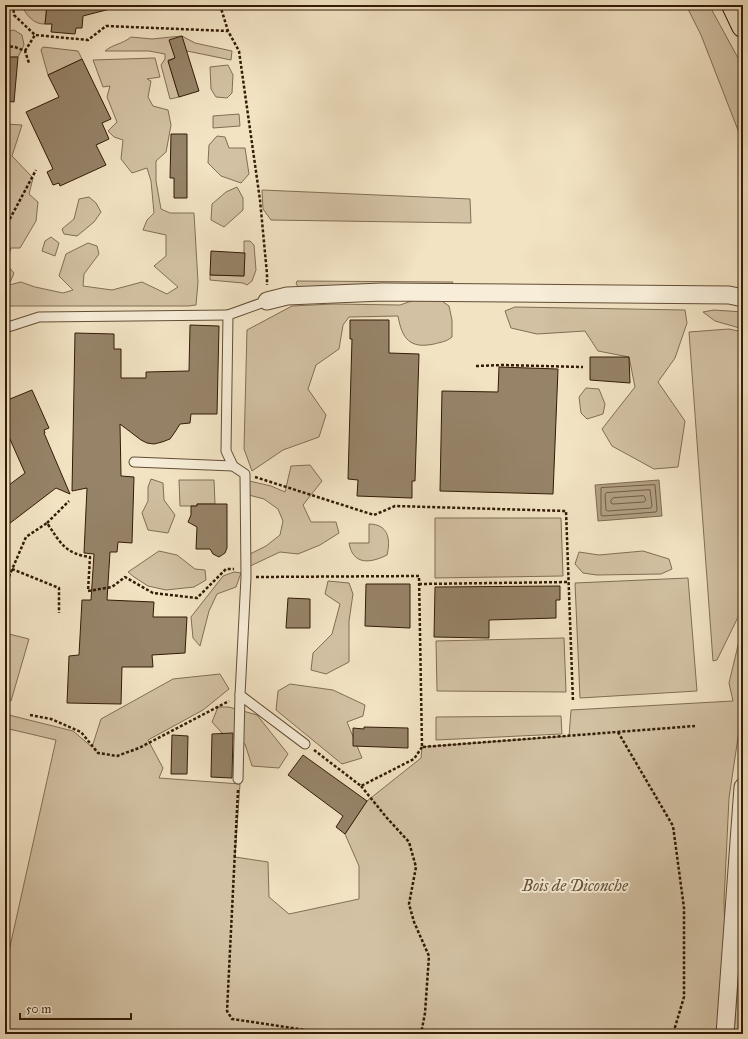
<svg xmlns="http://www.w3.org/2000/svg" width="748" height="1039" font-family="'IM FELL Great Primer',serif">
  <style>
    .green { fill: #d2c1a3; stroke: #826e54 }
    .water { fill: #b19f83; stroke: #7f6a51 }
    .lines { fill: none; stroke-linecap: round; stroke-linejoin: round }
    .shore { stroke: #725d44; stroke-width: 1 }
    .building { fill: #968368; stroke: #331b06 }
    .service-casing { stroke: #634d35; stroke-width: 11 }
    .minor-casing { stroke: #634d35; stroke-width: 19 }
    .motorway-casing { stroke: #331b06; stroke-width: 24 }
    .path { stroke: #331b06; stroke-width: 2.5; stroke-dasharray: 3 2; stroke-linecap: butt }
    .service { stroke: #f7edd8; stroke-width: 9 }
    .minor { stroke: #f7edd8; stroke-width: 17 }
    .motorway { stroke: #f2e3c3; stroke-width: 22 }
    .labels { text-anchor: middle; stroke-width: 4; stroke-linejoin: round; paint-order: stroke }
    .park-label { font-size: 16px; font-style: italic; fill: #634d35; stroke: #f7edd8 }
  </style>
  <rect width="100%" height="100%" fill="#f2e3c3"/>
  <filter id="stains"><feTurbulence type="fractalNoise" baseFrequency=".005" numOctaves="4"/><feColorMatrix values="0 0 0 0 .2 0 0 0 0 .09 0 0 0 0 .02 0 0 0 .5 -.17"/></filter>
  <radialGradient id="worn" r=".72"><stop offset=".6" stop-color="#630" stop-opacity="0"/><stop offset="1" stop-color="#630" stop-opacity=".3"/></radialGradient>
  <g class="green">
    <path d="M22,5H47L45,24C34,25 25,14 22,5Z"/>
    <polygon points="686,5 709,5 743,67 743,143 701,35"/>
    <polygon points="14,30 22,35 24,45 18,57 5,57 5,32"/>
    <path d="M182,36L195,43L232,51L231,60L187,51L175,58L168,60L179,97L170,99L161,65L165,59V54L149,51H105C113,44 123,44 131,37L152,39Z"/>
    <polygon points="43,47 78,51 82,59 48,75 41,50"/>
    <polygon points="155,58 160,77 147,79 151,81 148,97 153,106 168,110 171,125 167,147 166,152 156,161 156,181 161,209 170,213 194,213 198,282 196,305 188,306 5,306 5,124 22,125 12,156 33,178 29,194 38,202 36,221 20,248 11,248 6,264 14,273 9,285 21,282 35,287 63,293 73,290 59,276 66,254 88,243 97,246 99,254 84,274 83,286 112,290 142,282 167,294 178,287 154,266 166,256 166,235 143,230 147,220 154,213 151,181 147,168 132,173 121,159 123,140 114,137 108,131 117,122 107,97 110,86 103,87 93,60"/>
    <polygon points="228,65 233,75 232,93 227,98 216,97 211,89 210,67"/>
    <polygon points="239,114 240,126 213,128 213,116"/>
    <polygon points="217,136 225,137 229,148 245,148 249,174 241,183 221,176 208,163 209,145"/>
    <polygon points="237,187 243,198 243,210 224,227 211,220 212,204 226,192"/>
    <polygon points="262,190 470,199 471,223 271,220 263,209"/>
    <polygon points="89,197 96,203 101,212 94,222 77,236 64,234 62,229 74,219 79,199"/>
    <polygon points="51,237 59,243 55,256 42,251 45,241"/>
    <polygon points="244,241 250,241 254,245 256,270 252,281 247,285 243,283 210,280 210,275 244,276"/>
    <polygon points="297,281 453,282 450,287 299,287 296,284"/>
    <path d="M426,296L439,299L449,306L452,320V337C446,342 441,342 434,344C410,349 402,339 398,316L349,317L343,325L339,349L316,365L308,389L326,415L319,437L283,450L252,471L244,449L247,330L292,306L333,304L400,305Z"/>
    <polygon points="515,307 685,310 687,323 675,358 658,382 685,421 678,467 654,469 612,446 602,429 635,387 629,357 598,351 585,331 537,334 511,328 505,311"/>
    <polygon points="714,310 743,312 743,329 715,321 703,312"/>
    <polygon points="729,329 743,332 743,607 717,660 713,661 689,332"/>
    <polygon points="586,388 599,389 605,404 603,414 587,419 581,413 579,397"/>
    <polygon points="310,465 322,481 303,505 311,522 336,522 339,533 320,545 298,554 280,552 246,568 246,554 252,553 266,546 280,535 283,521 278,509 264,499 245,494 245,480 271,486 285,492 291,466"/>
    <polygon points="151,479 163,483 164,500 175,515 168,533 148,530 142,513 148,501 148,487"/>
    <polygon points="179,480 214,480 215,504 197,504 197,506 180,506"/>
    <polygon points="435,518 561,518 563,576 435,578"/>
    <path d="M369,524C388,524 391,539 387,555C371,563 353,566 349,543H369Z"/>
    <polygon points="159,551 177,555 195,569 205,570 206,580 194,587 166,590 148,586 134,577 128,572"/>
    <polygon points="643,551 669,559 672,569 661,574 597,575 583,573 575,564 579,552 599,555"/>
    <polygon points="234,572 241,573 236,587 217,594 209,611 200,646 193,638 191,617 223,576"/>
    <polygon points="688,578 697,691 580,698 575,583"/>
    <polygon points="328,581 349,583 353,594 349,621 349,662 326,674 311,670 313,653 332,634 340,604 325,594"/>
    <polygon points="743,631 743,704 729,798 724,901 726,968 716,1034 5,1034 5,969 56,740 5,728 5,714 73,731 92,747 101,719 173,679 220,674 229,689 203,710 148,740 163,768 159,778 240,784 235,857 268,862 269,897 289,914 359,899 359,866 345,834 367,801 421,758 422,747 569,736 571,710 733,701 729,683 740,637"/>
    <polygon points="5,633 29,639 11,701 5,699"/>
    <polygon points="564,638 566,692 437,691 436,641"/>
    <polygon points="290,684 333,690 365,705 363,716 347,722 362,758 342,764 276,710 278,691"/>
    <polygon points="218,707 229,707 257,715 288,754 279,768 252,766 245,744 222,733 212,722"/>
    <polygon points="561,716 562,734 436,740 436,717"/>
    <polygon points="743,901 743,1034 734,1034"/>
  </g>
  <polygon class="water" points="659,480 662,516 598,521 595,485"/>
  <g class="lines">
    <g class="shore">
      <polygon points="655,485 657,510 656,512 603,516 601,515 601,488"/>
      <polygon points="650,490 652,506 651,508 608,511 606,510 605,495 606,493"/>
      <polygon points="644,496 646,500 644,502 613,504 611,503 611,500 613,498"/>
    </g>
  </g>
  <g class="building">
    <polygon points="47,5 109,5 110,9 83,16 82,28 76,28 75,34 51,32 52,24 45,24"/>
    <polygon points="182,36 199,91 179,97 168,61 175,58 169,40"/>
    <polygon points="5,57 18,57 14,102 5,101"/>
    <polygon points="82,59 111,119 102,123 109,139 96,145 106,165 60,186 59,183 53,185 47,172 53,169 26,112 59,97 48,75"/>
    <polygon points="171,134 187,134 187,198 174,198 174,178 170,178"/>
    <polygon points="211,251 245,253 244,276 210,275"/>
    <polygon points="350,320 389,320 389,353 419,354 415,481 412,481 412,498 357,496 358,480 348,479 352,339 350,339"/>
    <polygon points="190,325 219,326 217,414 191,414 190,423 180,424 175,432 170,439 162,442 154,444 147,443 141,440 120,424 121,476 134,477 132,543 118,542 117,552 110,552 107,600 154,602 153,617 187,617 185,653 152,655 153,667 122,667 121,704 67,703 69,656 79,655 82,600 91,600 94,554 84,553 87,488 72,491 75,333 114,334 114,349 121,349 121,378 146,378 146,372 189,371"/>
    <polygon points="590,357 629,357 630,383 590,380"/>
    <polygon points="499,367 558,369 553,494 440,491 442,391 498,392"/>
    <polygon points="32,390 49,428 44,430 45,433 44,433 70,494 56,488 5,527 5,488 25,473 5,428 5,401"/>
    <polygon points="197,504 227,504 227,548 225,553 219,557 213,554 210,549 196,549 197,527 188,522 191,515 191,506 197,506"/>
    <polygon points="366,584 410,584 410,628 365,626"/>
    <polygon points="560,586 560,600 556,600 556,618 489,620 489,638 434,637 435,587"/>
    <polygon points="288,598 310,599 310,628 286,628"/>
    <polygon points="364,727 408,728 408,748 353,746 353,728 364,729"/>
    <polygon points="233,733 232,778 211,777 212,734"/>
    <polygon points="172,735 188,736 187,774 171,774"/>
    <polygon points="303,755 367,801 345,834 336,827 343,816 288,775"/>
  </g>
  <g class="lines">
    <g class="service-casing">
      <g id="service">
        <polyline points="5,328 39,317 228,315"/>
        <polyline points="134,462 233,466 226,451 228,315 267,301"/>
        <polyline points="233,466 245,474 246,577 240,695 305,744"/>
        <polyline points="238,779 240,695"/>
      </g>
    </g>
    <g class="minor-casing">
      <g id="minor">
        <polyline points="267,301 287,296 382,292 729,295 743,298"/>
        <polyline points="725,1034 743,787"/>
      </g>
    </g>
    <g class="motorway-casing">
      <polyline id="motorway" points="733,5 743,26"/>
    </g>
    <g class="path">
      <polyline points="13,5 14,15 35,35 88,40 106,26 228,31"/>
      <polyline points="220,5 228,31 239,51 260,200 267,274 267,285"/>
      <polyline points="5,46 15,47 25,51 29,63"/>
      <polyline points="25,51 35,35"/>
      <polyline points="5,228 36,170"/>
      <polyline points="476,366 503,365 583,367"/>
      <polyline points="255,477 374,515 395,506 566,511 573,702"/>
      <polyline points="47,523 69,501"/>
      <polyline points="12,569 59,588 59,613"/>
      <polyline points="256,577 419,576 422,747 695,726"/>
      <polyline points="419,584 569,582"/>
      <path d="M5,586L26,537L47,523C60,542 65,554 90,557L88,591L112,587L125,577L153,593L197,598L226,569H234"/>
      <polyline points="30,715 51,719 81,732 98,753 117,756 139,748 229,701"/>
      <polyline points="618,732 673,826 684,908 684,997 673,1034"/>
      <polyline points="314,750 361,786 414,759 422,747"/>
      <polyline points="361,786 387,818 409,842 416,867 409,904 414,922 429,956 425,1013 421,1034"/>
      <polyline points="238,790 227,1011 232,1019 333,1034"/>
      <polyline points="5,1032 5,1034"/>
    </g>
    <use href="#service" class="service"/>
    <use href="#minor" class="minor"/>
    <use href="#motorway" class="motorway"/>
  </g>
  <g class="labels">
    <g class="park-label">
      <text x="575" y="891">Bois de Diconche</text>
    </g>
  </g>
  <rect width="748" height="1039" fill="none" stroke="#f2e3c3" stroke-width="20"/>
  <rect x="6" y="6" width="736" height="1027" fill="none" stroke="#331b06" stroke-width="2"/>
  <rect x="10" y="10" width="728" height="1019" fill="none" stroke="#331b06"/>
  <path d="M20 1013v6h111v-6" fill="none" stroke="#331b06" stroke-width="2"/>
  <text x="26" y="1013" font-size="12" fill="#331b06" stroke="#f7edd8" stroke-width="3" paint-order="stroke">50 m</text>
  <rect width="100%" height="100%" filter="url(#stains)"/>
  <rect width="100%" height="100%" fill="url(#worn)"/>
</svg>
